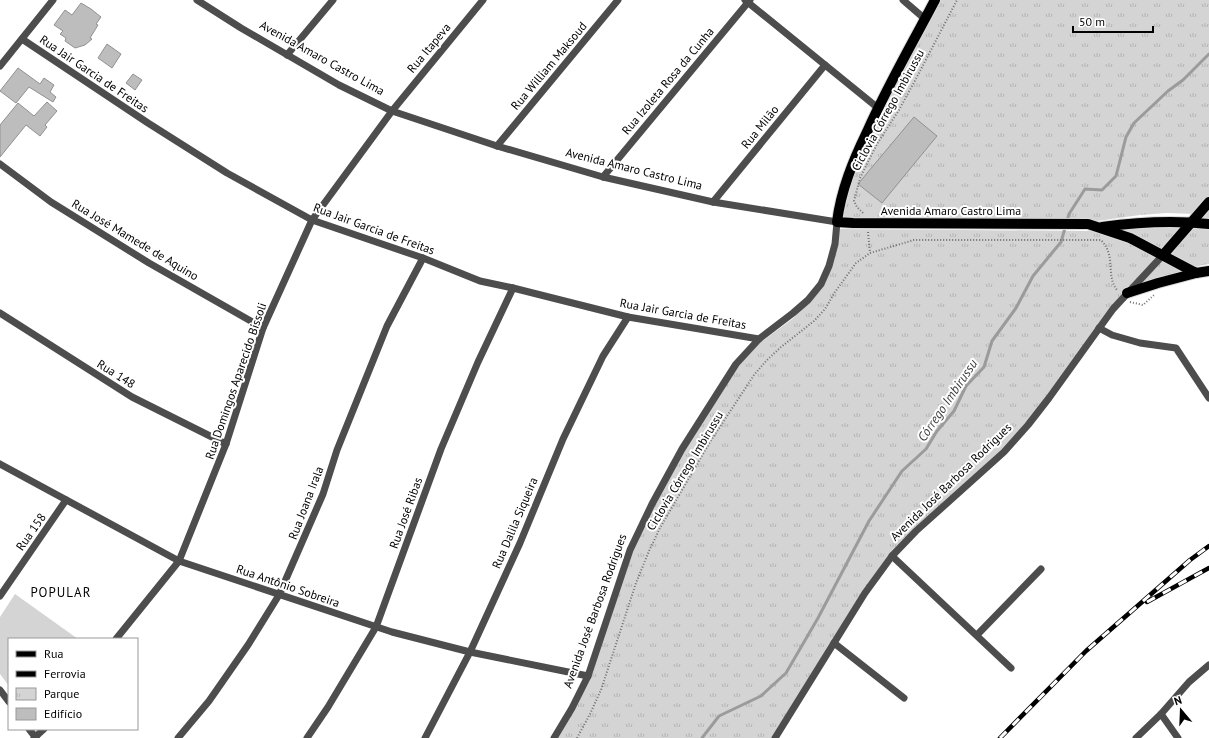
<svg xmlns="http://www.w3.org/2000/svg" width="1209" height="738" font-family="'PT Sans',sans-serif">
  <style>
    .green { fill: #d4d4d4 }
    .park { fill: url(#park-tufts) }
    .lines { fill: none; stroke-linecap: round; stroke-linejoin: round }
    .stream { stroke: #9b9b9b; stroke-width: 3 }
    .building { fill: #bdbdbd; stroke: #919191 }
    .major-casing { stroke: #dbdbdb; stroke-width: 12 }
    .path { stroke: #6f6f6f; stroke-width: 2; stroke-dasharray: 1 2; stroke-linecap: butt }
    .minor { stroke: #4d4d4d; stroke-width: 7 }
    .major { stroke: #000; stroke-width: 10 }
    .rail-casing { stroke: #000; stroke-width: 4.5 }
    .rail { stroke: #fff; stroke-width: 3; stroke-dasharray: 9; stroke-linecap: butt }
    .labels { text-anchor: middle; stroke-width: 4; stroke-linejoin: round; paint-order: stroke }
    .street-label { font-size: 12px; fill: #000; stroke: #fff }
    .water-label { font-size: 13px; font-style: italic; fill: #3c3c3c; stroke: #fff }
    .neighbourhood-label { font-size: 13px; letter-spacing: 1px; fill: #000; stroke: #fff }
  </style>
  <defs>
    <pattern id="park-tufts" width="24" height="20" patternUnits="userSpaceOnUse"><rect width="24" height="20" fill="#d4d4d4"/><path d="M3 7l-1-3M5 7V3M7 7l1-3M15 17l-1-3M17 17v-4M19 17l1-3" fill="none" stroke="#b4b4b4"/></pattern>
  </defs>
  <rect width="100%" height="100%" fill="#fff"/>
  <polygon class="green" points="15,594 78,639 9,639 9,686 0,674 0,617"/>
  <g class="park">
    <polygon points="938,0 1209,0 1209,196 1194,214 1167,213 1140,215 1097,221 851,219 839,218 852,169"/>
    <path d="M1209,207V264C1185,267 1137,287 1121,305L1001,459L914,537L890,562L863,600L777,738H556L588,679L628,557L680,455L734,370L757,345L791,320L805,307L818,290L838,229L1097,231L1139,225L1194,224Z"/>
  </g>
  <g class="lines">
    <polyline class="stream" points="702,738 719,716 761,696 786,673 818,618 869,521 902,471 926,449 937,431 954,411 966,386 984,367 992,341 1016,308 1033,276 1061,242 1069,214 1085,189 1102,190 1116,176 1126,137 1134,123 1168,91 1183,80 1209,54"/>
  </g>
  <g class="building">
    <polygon points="81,3 91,9 101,17 96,24 98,25 90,38 92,39 85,45 75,48 65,41 66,38 60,34 63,31 54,25 65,10 72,15"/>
    <polygon points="107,44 121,54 112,68 98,58"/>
    <polygon points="18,68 40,84 44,78 54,85 50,92 56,97 53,102 29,87 16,103 0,91"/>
    <polygon points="133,74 142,80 135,90 126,83"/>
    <polygon points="47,102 57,111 45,125 47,127 40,136 26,125 0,157 0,125 18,103 34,116"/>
    <polygon points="914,117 937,136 882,203 858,184"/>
  </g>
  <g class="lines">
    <g class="major-casing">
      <g id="major">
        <path d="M935,0C912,44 887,87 867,132C853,161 841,190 837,222L853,223L1088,224L1130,238L1196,273L1209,271"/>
        <path d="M1102,227C1138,222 1173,220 1209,224"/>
        <polyline points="1163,255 1209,202"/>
        <polyline points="1127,293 1158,283 1196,273"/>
      </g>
    </g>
    <g class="path">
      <polyline points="863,213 857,207 854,201 860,178 877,144 899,110 918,75 957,0"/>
      <polyline points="868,232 870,253"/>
      <polyline points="1130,302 1143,305 1154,295"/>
      <path d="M577,738L590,714L601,690L636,583L649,551L660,528L710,442L754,375L766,361L781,347L814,321L825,309L835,292L856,263L870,253L914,240H1101C1117,257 1105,274 1117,290"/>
    </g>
    <g class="minor">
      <polyline points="197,0 241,28 339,85 392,111 497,146 603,177 713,202 837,222 835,244 829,266 821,284 808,300 793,313 759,339 736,364 682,449 652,504 630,550 588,676 572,708 554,738"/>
      <polyline points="745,0 878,108"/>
      <polyline points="903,0 925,19"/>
      <polyline points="22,39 148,123 227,173 312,220 423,258 480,281 513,288 628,317 759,339"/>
      <polyline points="287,55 333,0"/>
      <polyline points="0,66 53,0"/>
      <polyline points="497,146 618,0"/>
      <polyline points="0,164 51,202 149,263 263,328"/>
      <polyline points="603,177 750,0"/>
      <polyline points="713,202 825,65"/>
      <polyline points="0,313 132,397 226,444"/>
      <polyline points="1099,328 1112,335 1140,343 1176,348 1209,398"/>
      <polyline points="0,464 179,561 392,632 470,652 588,676"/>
      <polyline points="892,556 1011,668"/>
      <polyline points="0,596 66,500"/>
      <polyline points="977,635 1041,569"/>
      <polyline points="116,639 179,561 226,444 263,328 312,220 392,111 483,0"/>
      <polyline points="834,643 904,698"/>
      <polyline points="0,690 9,702"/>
      <polyline points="1161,714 1178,738"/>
      <polyline points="29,729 36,738"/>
      <polyline points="34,738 44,729"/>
      <polyline points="178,738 209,701 248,645 279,595 323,494 337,450 387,326 423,258"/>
      <polyline points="307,738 328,707 376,627 441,449 478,362 513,288"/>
      <polyline points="425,738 470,652 520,543 563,439 603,356 628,317"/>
      <polyline points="775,738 865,593 892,556 916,531 1004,452 1028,425 1049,398 1113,309 1163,255"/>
      <polyline points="1136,738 1161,714 1189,682 1209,665"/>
    </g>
    <use href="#major" class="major"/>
    <g class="rail-casing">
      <g id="rail">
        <polyline points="1147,602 1209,568"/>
        <polyline points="1000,738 1086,651 1190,560 1209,546"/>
      </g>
    </g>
    <use href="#rail" class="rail"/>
  </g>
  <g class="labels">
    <g class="street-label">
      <text transform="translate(429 48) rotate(-50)" y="4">Rua Itapeva</text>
      <text transform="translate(322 58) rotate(29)" y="4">Avenida Amaro Castro Lima</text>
      <text transform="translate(549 66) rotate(-50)" y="4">Rua William Maksoud</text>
      <text transform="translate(94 74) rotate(34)" y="4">Rua Jair Garcia de Freitas</text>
      <text transform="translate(668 81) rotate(-50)" y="4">Rua Izoleta Rosa da Cunha</text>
      <text transform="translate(888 110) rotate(-61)" y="4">Ciclovia Córrego Imbirussu</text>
      <text transform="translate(760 127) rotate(-51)" y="4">Rua Milão</text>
      <text transform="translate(634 169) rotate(14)" y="4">Avenida Amaro Castro Lima</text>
      <text x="951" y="215">Avenida Amaro Castro Lima</text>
      <text transform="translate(374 229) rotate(20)" y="4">Rua Jair Garcia de Freitas</text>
      <text transform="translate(135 240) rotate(31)" y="4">Rua José Mamede de Aquino</text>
      <text transform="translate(683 314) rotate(10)" y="4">Rua Jair Garcia de Freitas</text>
      <text transform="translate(116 374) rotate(32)" y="4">Rua 148</text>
      <text transform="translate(236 381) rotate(-71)" y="4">Rua Domingos Aparecido Bissoli</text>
      <text transform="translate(685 471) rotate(-59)" y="4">Ciclovia Córrego Imbirussu</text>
      <text transform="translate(951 482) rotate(-44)" y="4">Avenida José Barbosa Rodrigues</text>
      <text transform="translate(306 503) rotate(-69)" y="4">Rua Joana Irala</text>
      <text transform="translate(406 513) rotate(-70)" y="4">Rua José Ribas</text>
      <text transform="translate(515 523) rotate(-67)" y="4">Rua Dalila Siqueira</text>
      <text transform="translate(31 532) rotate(-55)" y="4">Rua 158</text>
      <text transform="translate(288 586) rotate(19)" y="4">Rua Antônio Sobreira</text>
      <text transform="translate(595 611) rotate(-70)" y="4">Avenida José Barbosa Rodrigues</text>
    </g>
    <g class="water-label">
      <text transform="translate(947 400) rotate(-56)" y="5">Córrego Imbirussu</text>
    </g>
    <g class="neighbourhood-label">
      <text x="61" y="597">POPULAR</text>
    </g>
  </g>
  <rect x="8" y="638" width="130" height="92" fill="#ffffff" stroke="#999999"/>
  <rect x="16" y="651" width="20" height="6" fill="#000000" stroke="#999999"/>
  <text x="44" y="658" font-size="12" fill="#000000">Rua</text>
  <rect x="16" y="671" width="20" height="6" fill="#000000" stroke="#999999"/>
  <text x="44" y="678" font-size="12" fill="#000000">Ferrovia</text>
  <rect x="16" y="688" width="20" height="12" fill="url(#park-tufts)" stroke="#999999"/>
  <text x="44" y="698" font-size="12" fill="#000000">Parque</text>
  <rect x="16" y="708" width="20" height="12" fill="#bdbdbd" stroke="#999999"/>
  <text x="44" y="718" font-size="12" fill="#000000">Edifício</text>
  <g transform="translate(1181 710) rotate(341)" stroke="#ffffff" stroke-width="3" paint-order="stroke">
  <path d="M0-3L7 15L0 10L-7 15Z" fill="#000000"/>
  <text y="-6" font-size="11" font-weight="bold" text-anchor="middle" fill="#000000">N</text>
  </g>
  <path d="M1073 26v6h80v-6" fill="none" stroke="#000000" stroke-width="2"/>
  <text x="1079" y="26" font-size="12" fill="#000000" stroke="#ffffff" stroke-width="3" paint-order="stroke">50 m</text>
</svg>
